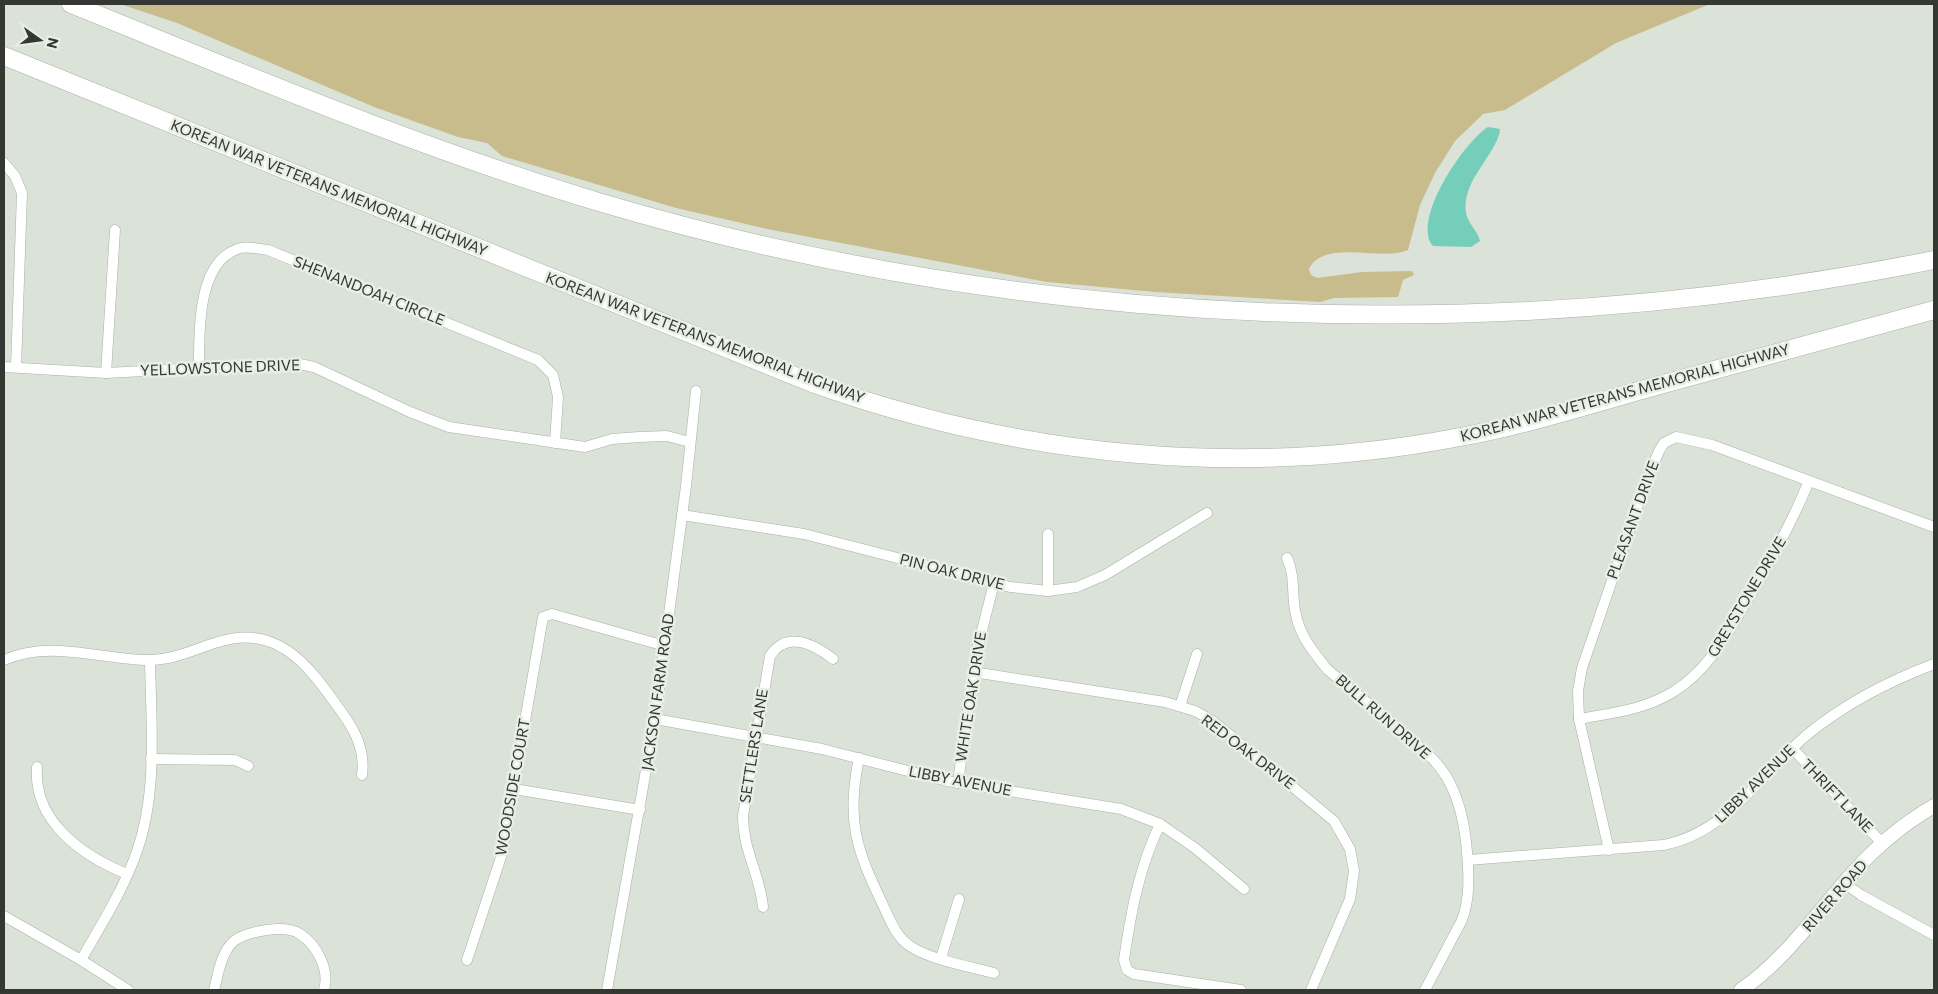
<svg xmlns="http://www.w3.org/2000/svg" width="1938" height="994" font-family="Commissioner,sans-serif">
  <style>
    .green { fill: #c8bc8d }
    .water { fill: #74ceb9 }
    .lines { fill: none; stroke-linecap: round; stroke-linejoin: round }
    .street-casing { stroke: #a9b0a6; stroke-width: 11 }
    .secondary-casing { stroke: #a9b0a6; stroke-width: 15 }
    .highway-casing { stroke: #a9b0a6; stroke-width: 19 }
    .street { stroke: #fff; stroke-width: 10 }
    .secondary { stroke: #fff; stroke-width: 14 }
    .highway { stroke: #fff; stroke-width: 18 }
    .labels { text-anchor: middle; stroke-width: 5; stroke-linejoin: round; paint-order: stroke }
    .street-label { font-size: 15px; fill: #353733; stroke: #e8efe5 }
  </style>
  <rect width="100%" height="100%" fill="#dbe2d8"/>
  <path class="green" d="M120,4H1710L1616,43L1505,110L1483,114L1479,118L1455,141L1435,173L1420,205L1408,250C1381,262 1324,238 1309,269L1311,275L1317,278L1362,272L1412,271L1414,275L1403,280L1398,297L1334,298L1320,302L1155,292L1047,282L767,229L676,208L502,156L487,143L458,137L374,107L177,23Z"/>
  <path class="water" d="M1488,127L1500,129L1499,135C1490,161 1462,182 1466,213C1468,224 1478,231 1480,241L1471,247L1433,246C1411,220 1464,142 1488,127Z"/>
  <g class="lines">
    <g class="street-casing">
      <g id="street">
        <polyline points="4,163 15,176 22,193 16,367"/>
        <polyline points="4,367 106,373 295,363 314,367 410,412 449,427 585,447 612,439 639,437 667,436 690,442"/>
        <path d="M199,367C199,331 197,259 241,248C249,246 259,249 268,250L538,360L553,375L558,397L555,443"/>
        <polyline points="106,373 115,230"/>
        <polyline points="682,515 804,534 1010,587 1048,591 1077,587 1105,575 1207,513"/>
        <path d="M1287,558C1296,577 1291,596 1296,615C1300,636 1314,653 1327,669C1351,690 1376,709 1400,730C1417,744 1434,757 1446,776C1460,799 1465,826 1467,852C1469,876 1470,898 1462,920L1425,990"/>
        <polyline points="1048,591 1048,534"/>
        <path d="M4,660C51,639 101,660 149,660C174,660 195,649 218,642C275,624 306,662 335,703C351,724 366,746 362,775"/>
        <polyline points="973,672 1165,702 1195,711 1213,721 1334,821 1350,849 1354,871 1350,899 1311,990"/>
        <polyline points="1180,706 1197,654"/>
        <polyline points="655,719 822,749 947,781 1121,809 1160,824 1195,848 1244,889"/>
        <path d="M1579,719C1611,713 1644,710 1673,692C1709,670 1727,634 1748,599C1771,561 1792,522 1809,481"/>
        <polyline points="1792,748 1882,843"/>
        <path d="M859,758C846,820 856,849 883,905C890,920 896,937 910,946C928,959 971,967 994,973"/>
        <polyline points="151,759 235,760 248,766"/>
        <path d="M37,767C33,822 83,856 127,874"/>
        <polyline points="958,783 975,658 994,583"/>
        <polyline points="514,789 640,810"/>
        <path d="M1160,824C1139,868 1131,912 1124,960L1127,970L1134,974L1241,990"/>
        <polyline points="1609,850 1579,719 1578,691 1582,668 1645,484 1659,451 1664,443 1676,437 1712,445 1934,527"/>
        <path d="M1468,860L1663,845C1728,833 1760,774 1808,734C1846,703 1889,681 1934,664"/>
        <polyline points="1844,883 1861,895 1934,935"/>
        <path d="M763,907C760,874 743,851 743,816L770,656C787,630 814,644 833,659"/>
        <polyline points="4,916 81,960 128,990"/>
        <polyline points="941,958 959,899"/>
        <path d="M81,960C101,925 124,889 137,851C158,791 151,722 150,660"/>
        <polyline points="467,960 502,854 543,617 552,614 665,646"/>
        <path d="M214,990C218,975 221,952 234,941C248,931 285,924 300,934C317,945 330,970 324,990"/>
        <polyline points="607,990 655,719 686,486 696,391"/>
      </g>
    </g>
    <g class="secondary-casing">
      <path id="secondary" d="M1741,990C1783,961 1811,921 1844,883C1870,852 1899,826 1934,806"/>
    </g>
    <g class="highway-casing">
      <g id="highway">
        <path d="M71,4C247,75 421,149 602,203C1031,330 1497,348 1934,260"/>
        <path d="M4,56L812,383C1020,457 1243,479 1460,437C1526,425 1591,404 1656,386C1749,361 1842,336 1934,310"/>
      </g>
    </g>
    <use href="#street" class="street"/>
    <use href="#secondary" class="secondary"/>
    <use href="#highway" class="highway"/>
  </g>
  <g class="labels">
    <g class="street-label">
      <text transform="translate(329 188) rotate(22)" y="5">KOREAN WAR VETERANS MEMORIAL HIGHWAY</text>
      <text transform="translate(369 291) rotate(22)" y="5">SHENANDOAH CIRCLE</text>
      <text transform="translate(705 338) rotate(21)" y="5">KOREAN WAR VETERANS MEMORIAL HIGHWAY</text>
      <text transform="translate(220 368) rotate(-2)" y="5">YELLOWSTONE DRIVE</text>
      <text transform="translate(1625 393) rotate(-15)" y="5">KOREAN WAR VETERANS MEMORIAL HIGHWAY</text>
      <text transform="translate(1633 520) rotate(-70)" y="5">PLEASANT DRIVE</text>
      <text transform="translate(952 572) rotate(14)" y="5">PIN OAK DRIVE</text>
      <text transform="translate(1747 597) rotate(-59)" y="5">GREYSTONE DRIVE</text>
      <text transform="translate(658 692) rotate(-82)" y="5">JACKSON FARM ROAD</text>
      <text transform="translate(971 697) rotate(-81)" y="5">WHITE OAK DRIVE</text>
      <text transform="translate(1383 717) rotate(41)" y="5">BULL RUN DRIVE</text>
      <text transform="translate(754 746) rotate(-81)" y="5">SETTLERS LANE</text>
      <text transform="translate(1248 752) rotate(37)" y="5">RED OAK DRIVE</text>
      <text transform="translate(960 781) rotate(11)" y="5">LIBBY AVENUE</text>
      <text transform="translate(1755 784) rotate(-44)" y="5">LIBBY AVENUE</text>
      <text transform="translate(513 787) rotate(-80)" y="5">WOODSIDE COURT</text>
      <text transform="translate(1837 796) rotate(46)" y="5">THRIFT LANE</text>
      <text transform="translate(1835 896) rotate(-49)" y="5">RIVER ROAD</text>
    </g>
  </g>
  <rect width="1938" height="994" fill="none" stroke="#353733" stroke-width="10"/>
  <g transform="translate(40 40) rotate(104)" stroke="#e8efe5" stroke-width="4" paint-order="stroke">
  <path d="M0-4L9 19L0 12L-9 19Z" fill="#353733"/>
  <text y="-8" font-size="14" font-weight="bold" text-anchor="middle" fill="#353733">N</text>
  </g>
</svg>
